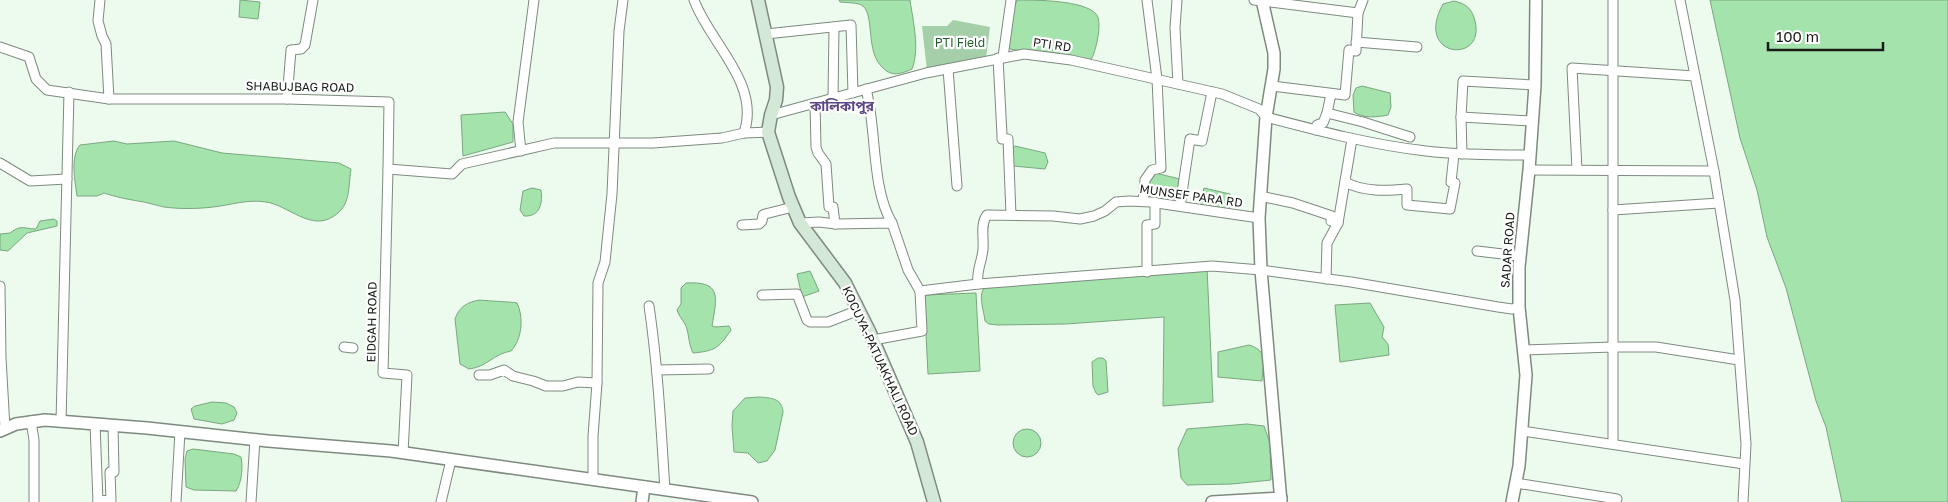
<svg xmlns="http://www.w3.org/2000/svg" width="1948" height="502" font-family="'Golos Text','Noto Sans Bengali',sans-serif">
  <style>
    .green { fill: #a4cfa9 }
    .water { fill: #a4e3ac; stroke: #7aa780 }
    .lines { fill: none; stroke-linecap: round; stroke-linejoin: round }
    .minor-casing { stroke: #7e8a7f; stroke-width: 11 }
    .tertiary-casing { stroke: #7e8a7f; stroke-width: 14 }
    .secondary-casing { stroke: #7e8a7f; stroke-width: 15 }
    .minor { stroke: #fff; stroke-width: 9 }
    .tertiary { stroke: #fff; stroke-width: 11 }
    .secondary { stroke: #d3e8d6; stroke-width: 12 }
    .labels { text-anchor: middle; stroke-width: 4.5; stroke-linejoin: round; paint-order: stroke }
    .park-label { font-size: 12px; fill: #20602e; stroke: #fff }
    .street-label { font-size: 12px; fill: #171c18; stroke: #fff }
    .neighbourhood-label { font-size: 14px; font-weight: bold; fill: #5c4785; stroke: #fff }
  </style>
  <rect width="100%" height="100%" fill="#edfbee"/>
  <polygon class="green" points="953,20 990,27 986,58 927,71 922,26 947,26"/>
  <g class="water">
    <polygon points="240,0 260,2 258,19 239,17"/>
    <path d="M839,0H910C913,21 920,49 912,69C901,74 892,77 883,68C865,52 875,17 863,6C858,2 846,3 840,2Z"/>
    <path d="M1017,0C1035,0 1084,0 1096,14C1103,21 1096,50 1092,58L1086,61L1010,49L1008,46L1013,11Z"/>
    <polygon points="1710,0 1948,0 1948,502 1842,502 1826,427 1816,401 1786,288 1767,237 1757,190 1740,138"/>
    <path d="M1454,1C1467,4 1472,9 1475,21C1486,65 1413,58 1443,4Z"/>
    <path d="M1362,86L1390,93L1391,107L1388,115C1378,117 1363,119 1354,112L1353,95L1356,88Z"/>
    <polygon points="505,112 513,124 513,142 463,156 461,115"/>
    <path d="M114,141L127,144L174,141L222,153L339,163L351,169C348,188 351,205 334,216C311,232 288,205 266,202C246,199 232,205 213,207C197,209 179,209 164,207C155,205 146,202 138,201C126,199 116,197 104,193L97,196H77C75,181 70,157 80,145Z"/>
    <polygon points="1015,146 1045,153 1048,162 1045,169 1013,166 1012,150"/>
    <polygon points="1155,173 1180,179 1178,202 1154,199 1147,195 1146,185"/>
    <path d="M532,188L541,190C543,203 540,217 524,216L520,210L523,191Z"/>
    <polygon points="1204,188 1230,194 1232,199 1229,211 1200,207"/>
    <path d="M54,219L57,221V226L27,233L8,251L0,250V234L10,233C22,224 23,229 36,229L40,221Z"/>
    <path d="M1207,267L1213,402L1163,406L1164,317L1066,324L998,325L989,324L985,321C984,311 978,296 984,288Z"/>
    <polygon points="810,271 819,291 802,297 797,274"/>
    <path d="M686,283C722,281 717,297 712,326L716,327L729,326L731,330C719,348 715,351 693,353C688,343 689,331 685,324C682,319 679,316 677,310L681,304V288Z"/>
    <polygon points="976,293 980,371 928,374 924,295"/>
    <path d="M480,300C488,301 514,302 517,303C524,318 522,339 511,351C493,354 487,367 469,369L460,364L455,319C459,307 467,302 480,300Z"/>
    <polygon points="1370,303 1384,327 1382,337 1388,344 1389,355 1340,362 1335,305"/>
    <path d="M1249,345C1269,351 1263,363 1262,381L1218,377V352Z"/>
    <polygon points="1098,358 1103,358 1106,361 1108,392 1098,395 1096,393 1093,386 1092,362"/>
    <path d="M759,397C771,398 782,398 783,412L775,450L767,461L758,463L748,453L734,452L732,426L733,411L745,398Z"/>
    <polygon points="212,402 226,403 234,407 237,413 234,420 222,424 194,419 191,409 195,406"/>
    <polygon points="1247,424 1264,426 1270,443 1271,480 1232,484 1187,485 1181,478 1178,449 1187,429"/>
    <circle cx="1027" cy="443" r="14"/>
    <path d="M193,449L234,454L241,457C243,467 242,482 236,491L194,490L186,487L185,459L187,451Z"/>
  </g>
  <g class="lines">
    <g class="minor-casing">
      <g id="minor">
        <path d="M694,0C709,42 761,83 744,133"/>
        <polyline points="1177,0 1175,28 1178,84"/>
        <polyline points="1254,0 1358,13 1363,0"/>
        <polyline points="1613,0 1613,347 1656,347 1739,360"/>
        <polyline points="1680,0 1714,171 1735,300 1746,444 1743,502"/>
        <polyline points="766,34 851,25 853,93"/>
        <polyline points="1356,42 1417,47"/>
        <polyline points="0,47 29,57 36,79 47,90 109,99 106,44 102,36 98,21 100,0"/>
        <polyline points="1003,57 1011,0"/>
        <polyline points="998,58 1002,135 1002,139 1008,139 1011,215"/>
        <polyline points="948,69 957,186"/>
        <polyline points="1272,86 1345,95 1349,50 1356,51 1358,13"/>
        <path d="M866,89C877,130 871,188 892,223"/>
        <polyline points="833,98 834,27"/>
        <polyline points="109,99 287,99 389,102 388,169 452,174 462,164 554,143 653,143 722,138 744,133 768,132"/>
        <polyline points="287,99 291,50 301,49 305,45 313,0"/>
        <polyline points="815,103 816,147 818,153 826,164 829,207 833,207 835,224"/>
        <polyline points="1327,113 1363,122 1410,137"/>
        <path d="M771,115L926,73L1024,54L1071,60L1222,94L1259,109L1266,117C1319,131 1372,145 1426,151C1460,155 1495,155 1529,155"/>
        <polyline points="1461,117 1532,121"/>
        <polyline points="1316,130 1317,125 1323,123 1327,113 1331,94"/>
        <polyline points="521,151 518,122 534,0"/>
        <polyline points="1462,154 1461,117 1463,81 1535,85"/>
        <polyline points="0,163 30,181 67,179"/>
        <polyline points="388,169 383,373 407,375 403,453"/>
        <polyline points="1529,170 1714,171"/>
        <polyline points="1577,170 1572,68 1695,76"/>
        <path d="M1345,182C1364,192 1386,191 1407,189V205L1450,209L1455,183L1451,182L1454,154"/>
        <polyline points="1260,196 1293,203 1332,216 1331,221 1338,223"/>
        <polyline points="1143,201 1145,180 1152,170 1161,168 1157,79 1147,0"/>
        <polyline points="1180,206 1190,139 1202,141 1212,92"/>
        <polyline points="1613,210 1719,203"/>
        <polyline points="800,223 819,222 836,224 892,223 908,270 920,291"/>
        <polyline points="742,225 759,224 762,221 763,215 765,214 793,207"/>
        <polyline points="1477,251 1520,256"/>
        <polyline points="1147,272 1147,225 1155,224 1155,202"/>
        <polyline points="1326,279 1327,243 1338,223 1352,139"/>
        <path d="M978,284C976,271 982,262 983,249C984,238 980,224 987,215L1053,216L1080,219L1094,216L1105,211L1116,202L1129,201L1150,202L1259,218"/>
        <polyline points="0,286 1,358 5,428"/>
        <polyline points="762,295 797,294 807,320 810,322 828,322 859,310"/>
        <path d="M649,306C658,367 661,428 665,490"/>
        <polyline points="873,340 922,331 920,291 978,284 1212,266 1261,270 1351,282 1498,307 1512,309 1519,307"/>
        <polyline points="344,347 353,348"/>
        <polyline points="1524,350 1613,347 1613,444"/>
        <polyline points="657,370 709,369"/>
        <polyline points="479,375 490,375 504,370 513,376 533,381 546,386 563,386 578,382 597,383"/>
        <polyline points="31,421 34,440 34,502"/>
        <polyline points="61,422 69,92"/>
        <polyline points="95,424 98,502"/>
        <polyline points="1522,431 1744,464"/>
        <polyline points="593,480 593,436 597,383 598,283 605,262 612,194 619,31 623,0"/>
        <polyline points="1516,483 1617,499"/>
        <polyline points="98,501 111,500 110,472 114,472 113,426"/>
        <polyline points="176,502 180,431"/>
        <polyline points="251,502 255,439"/>
        <polyline points="441,502 451,460"/>
      </g>
    </g>
    <g class="tertiary-casing">
      <g id="tertiary">
        <polyline points="1262,0 1274,53 1274,69 1266,117 1259,218 1261,270 1281,502"/>
        <polyline points="0,431 16,424 45,420 147,428 268,441 391,451 752,502"/>
        <polyline points="642,502 644,487"/>
        <polyline points="1212,502 1281,498"/>
        <polyline points="1512,502 1519,466 1526,375 1519,307 1519,267 1529,170 1535,85 1536,0"/>
      </g>
    </g>
    <g class="secondary-casing">
      <polyline id="secondary" points="758,0 777,87 776,100 771,115 768,132 789,197 800,223 845,283 869,331 917,442 934,502"/>
    </g>
    <use href="#minor" class="minor"/>
    <use href="#tertiary" class="tertiary"/>
    <use href="#secondary" class="secondary"/>
  </g>
  <g class="labels">
    <g class="park-label">
      <text x="960" y="47">PTI Field</text>
    </g>
    <g class="street-label">
      <text transform="translate(1052 45) rotate(8)" y="4">PTI RD</text>
      <text transform="translate(300 87) rotate(1)" y="4">SHABUJBAG ROAD</text>
      <text transform="translate(1191 196) rotate(8)" y="4">MUNSEF PARA RD</text>
      <text transform="translate(1508 250) rotate(-86)" y="4">SADAR ROAD</text>
      <text transform="translate(372 322) rotate(-89)" y="4">EIDGAH ROAD</text>
      <text transform="translate(880 361) rotate(65)" y="4">KOCUYA-PATUAKHALI ROAD</text>
    </g>
    <g class="neighbourhood-label">
      <text x="842" y="111">কালিকাপুর</text>
    </g>
  </g>
  <path d="M1768 42v8h115v-8" fill="none" stroke="#171c18" stroke-width="2.5"/>
  <text x="1776" y="42" font-size="15" fill="#171c18" stroke="#ffffff" stroke-width="4" paint-order="stroke">100 m</text>
</svg>
